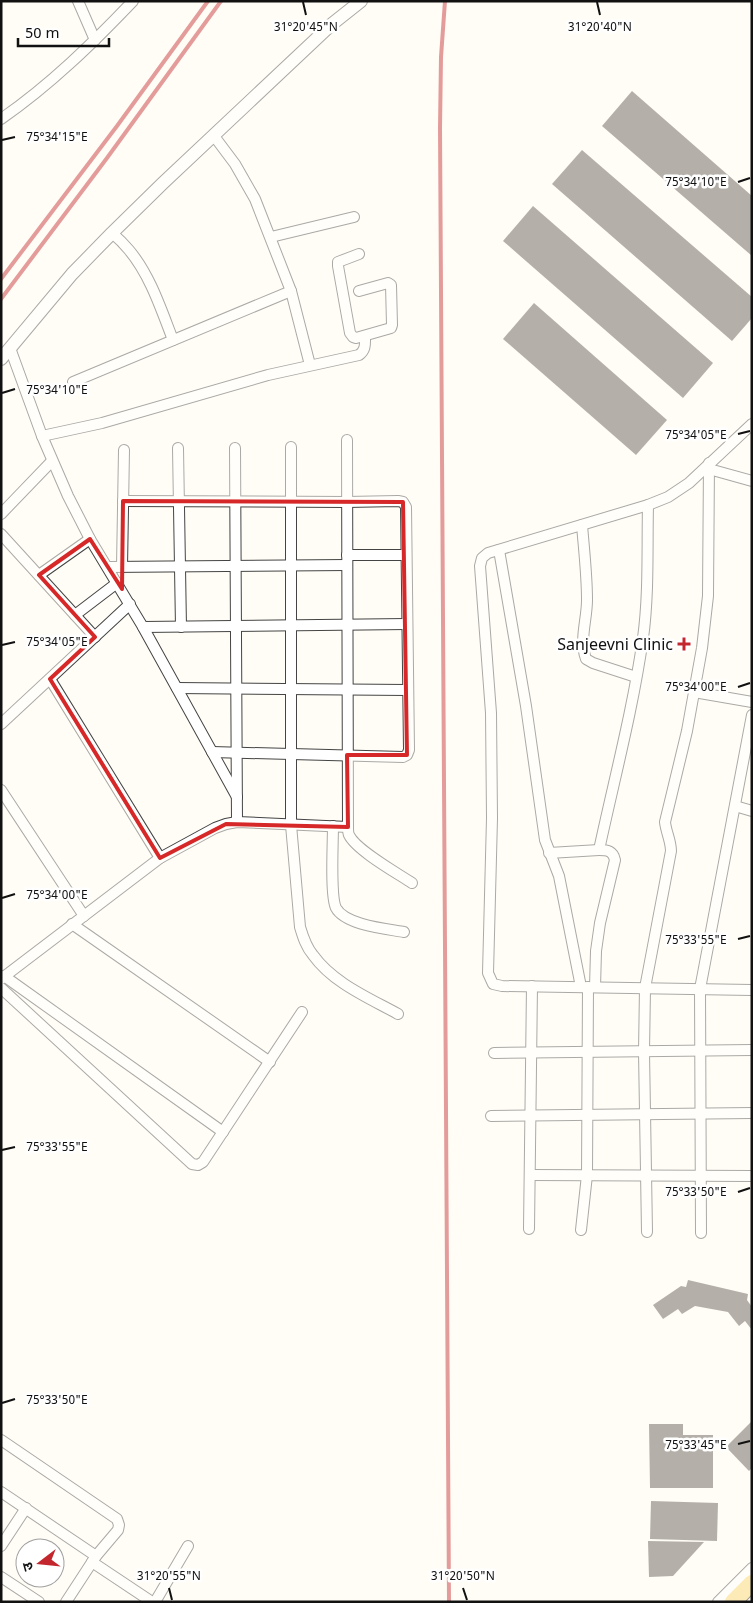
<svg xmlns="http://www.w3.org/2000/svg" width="753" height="1603" font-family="Georgia,'Noto Sans Devanagari',serif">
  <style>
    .building { fill: #5a524d }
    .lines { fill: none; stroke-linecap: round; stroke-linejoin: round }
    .minor-casing { stroke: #444; stroke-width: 12 }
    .tertiary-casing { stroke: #444; stroke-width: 14 }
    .primary-casing { stroke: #222; stroke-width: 18 }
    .minor { stroke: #fff; stroke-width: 10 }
    .tertiary { stroke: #fff; stroke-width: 12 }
    .primary { stroke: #f9d66b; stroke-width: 16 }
    .rail { stroke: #c4262e; stroke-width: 4 }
    .marked { fill: none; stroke: #d62828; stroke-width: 4; stroke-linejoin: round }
    .ticks { fill: none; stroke: #111; stroke-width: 2 }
    .poi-dot { fill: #c4262e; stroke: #fff; stroke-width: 2 }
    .labels { text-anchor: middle; stroke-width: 5; stroke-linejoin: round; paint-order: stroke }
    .poi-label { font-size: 16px; fill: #111; stroke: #fff; text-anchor: end }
    .ticks-label { font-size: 12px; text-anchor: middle; fill: #111; stroke: #fff; stroke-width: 5; stroke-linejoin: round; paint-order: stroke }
  </style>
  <rect width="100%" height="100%" fill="#fffdf5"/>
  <g class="building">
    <polygon points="632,91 752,196 752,256 602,126"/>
    <polygon points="582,150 752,297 752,318 732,341 552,184"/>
    <polygon points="533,206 713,363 683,398 503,241"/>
    <polygon points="534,303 667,420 636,455 503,339"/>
    <polygon points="688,1280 748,1294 747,1300 752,1307 752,1330 745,1321 739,1326 728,1312 695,1306 682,1314 678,1309 663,1319 653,1305 681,1286 686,1287"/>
    <polygon points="752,1421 752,1468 749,1471 726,1447"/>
    <polygon points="649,1424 683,1424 683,1435 713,1435 713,1488 650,1488"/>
    <polygon points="651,1501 718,1503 717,1541 650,1539"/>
    <polygon points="648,1541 704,1542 673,1576 649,1577"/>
  </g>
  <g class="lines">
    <g class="minor-casing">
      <g id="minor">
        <polyline points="78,1 95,40"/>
        <path d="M1,119C50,85 92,44 133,1"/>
        <polyline points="214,136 235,164 255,199 291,291 310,365"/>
        <path d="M112,233C118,238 124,244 129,250C150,275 161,309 173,340"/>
        <polyline points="271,237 354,217"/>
        <polyline points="359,291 388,283 391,285 392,325 391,328 356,338 353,337 350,333 338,266 338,262 359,254"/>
        <polyline points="10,348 42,436 68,496 90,539 143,627 237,797"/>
        <polyline points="73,382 291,291"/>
        <polyline points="752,424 689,483 668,497 648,505 488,553 482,558 480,566 491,713 492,818 488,973 493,984 502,986 752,990"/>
        <path d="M42,436L102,423L268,375L359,355C366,350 365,344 365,336"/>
        <path d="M291,447V825L300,927C303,937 306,947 313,955C333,983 369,998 398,1014"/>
        <polyline points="178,448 181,627"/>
        <polyline points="235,448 237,822"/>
        <polyline points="709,469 752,481"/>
        <polyline points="123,501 347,502 398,501 403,502 406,507 409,750 407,755 403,757 212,752"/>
        <polyline points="1,514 52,461"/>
        <path d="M582,525C584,550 587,575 587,600C587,620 579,640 586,659L593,663L636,677"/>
        <polyline points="1,534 95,637"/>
        <polyline points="499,550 526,706 545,840 559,876 581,987"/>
        <polyline points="347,555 406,555"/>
        <polyline points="108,567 347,565"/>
        <polyline points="122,567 124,450"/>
        <polyline points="39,575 90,539"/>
        <polyline points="75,615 117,583"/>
        <polyline points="143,627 407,624"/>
        <polyline points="50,679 160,858"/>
        <polyline points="177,688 408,690"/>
        <polyline points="694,692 752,702"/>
        <polyline points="1,724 130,604"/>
        <polyline points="1,790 84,916"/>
        <polyline points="735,806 752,811"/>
        <path d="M333,826C333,842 330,896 336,908C345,925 387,929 404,932"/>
        <path d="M348,827C348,830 348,833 349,835C356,850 397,873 412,883"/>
        <polyline points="549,853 599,850"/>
        <polyline points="72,924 270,1062"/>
        <polyline points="4,976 223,1132"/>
        <polyline points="1,979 160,858 215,828 226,824 237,822 348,827 347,440"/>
        <path d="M595,987L596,951L600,923L615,860C613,851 608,850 599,850C614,780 633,709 643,638C649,594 647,549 648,505"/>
        <polyline points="1,988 192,1164 198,1165 203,1162 302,1012"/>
        <polyline points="494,1053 752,1050"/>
        <polyline points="491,1116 752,1113"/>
        <polyline points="531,1175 752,1176"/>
        <polyline points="529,1229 532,986"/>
        <polyline points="581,1230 587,1175 588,987"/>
        <path d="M647,1232L644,1052L645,988L671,851C671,841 666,832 665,822L687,731L702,648L708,596L709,463"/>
        <polyline points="701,1233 700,989 752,715"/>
        <polyline points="1,1440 117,1519 119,1525 118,1530 96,1556 66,1602"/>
        <polyline points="1,1492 96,1556"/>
        <polyline points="1,1546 26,1508"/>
        <polyline points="92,1562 152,1602"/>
        <polyline points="1,1577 39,1602"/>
        <polyline points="155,1602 188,1546"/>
        <polyline points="718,1602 752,1568"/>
      </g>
    </g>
    <g class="tertiary-casing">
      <polyline id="tertiary" points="1,359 72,274 112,233 163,183 332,24 361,1"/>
    </g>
    <g class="primary-casing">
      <polyline id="primary" points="733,1602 752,1583"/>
    </g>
    <use href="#minor" class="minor"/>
    <use href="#tertiary" class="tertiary"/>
    <use href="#primary" class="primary"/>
    <g class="rail">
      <polyline points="445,1 441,57 440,128 449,1602"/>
      <polyline points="1,279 117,126 208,1"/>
      <polyline points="1,299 107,158 221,1"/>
    </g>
  </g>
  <path d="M0 0H753V1603H0ZM123,501L403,502L407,755H347L348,827L226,824L160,858L50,679L95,637L39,575L90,539L122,589Z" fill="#fffdf5" fill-opacity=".55" fill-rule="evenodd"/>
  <path class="marked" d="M123,501L403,502L407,755H347L348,827L226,824L160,858L50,679L95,637L39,575L90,539L122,589Z"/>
  <path class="ticks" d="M303,2L306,15M597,2L600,15M2,140L15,137M738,182L750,178M2,393L15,389M738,434L750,431M2,645L15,642M738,687L750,683M2,898L15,894M738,939L750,936M2,1150L15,1147M738,1192L750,1188M2,1403L15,1399M738,1444L750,1441M169,1588L172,1600M463,1588L467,1600"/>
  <path class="poi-dot" d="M681.5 636.5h5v5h5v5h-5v5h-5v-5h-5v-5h5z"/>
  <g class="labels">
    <g class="poi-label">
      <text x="673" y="650">Sanjeevni Clinic</text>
    </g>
  </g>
  <g class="ticks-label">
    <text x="306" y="31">31°20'45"N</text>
    <text x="600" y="31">31°20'40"N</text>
    <text x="57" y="141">75°34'15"E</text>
    <text x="696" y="186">75°34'10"E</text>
    <text x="57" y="394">75°34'10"E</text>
    <text x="696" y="439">75°34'05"E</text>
    <text x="57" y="646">75°34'05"E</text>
    <text x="696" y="691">75°34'00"E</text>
    <text x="57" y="899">75°34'00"E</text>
    <text x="696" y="944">75°33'55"E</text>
    <text x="57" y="1151">75°33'55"E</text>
    <text x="696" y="1196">75°33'50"E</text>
    <text x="57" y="1404">75°33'50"E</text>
    <text x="696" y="1449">75°33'45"E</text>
    <text x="169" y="1580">31°20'55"N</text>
    <text x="463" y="1580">31°20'50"N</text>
  </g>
  <rect width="753" height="1603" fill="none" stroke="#111111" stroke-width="5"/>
  <g transform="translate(40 1563) rotate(254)"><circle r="24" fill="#ffffff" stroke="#a0a0a0"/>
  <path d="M0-4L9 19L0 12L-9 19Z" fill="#c4262e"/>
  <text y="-8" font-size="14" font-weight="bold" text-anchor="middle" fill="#111111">उ</text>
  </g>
  <path d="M18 38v8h91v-8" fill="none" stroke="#111111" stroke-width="2.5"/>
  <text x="25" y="38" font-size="15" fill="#111111" stroke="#ffffff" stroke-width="4" paint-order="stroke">50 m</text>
</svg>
